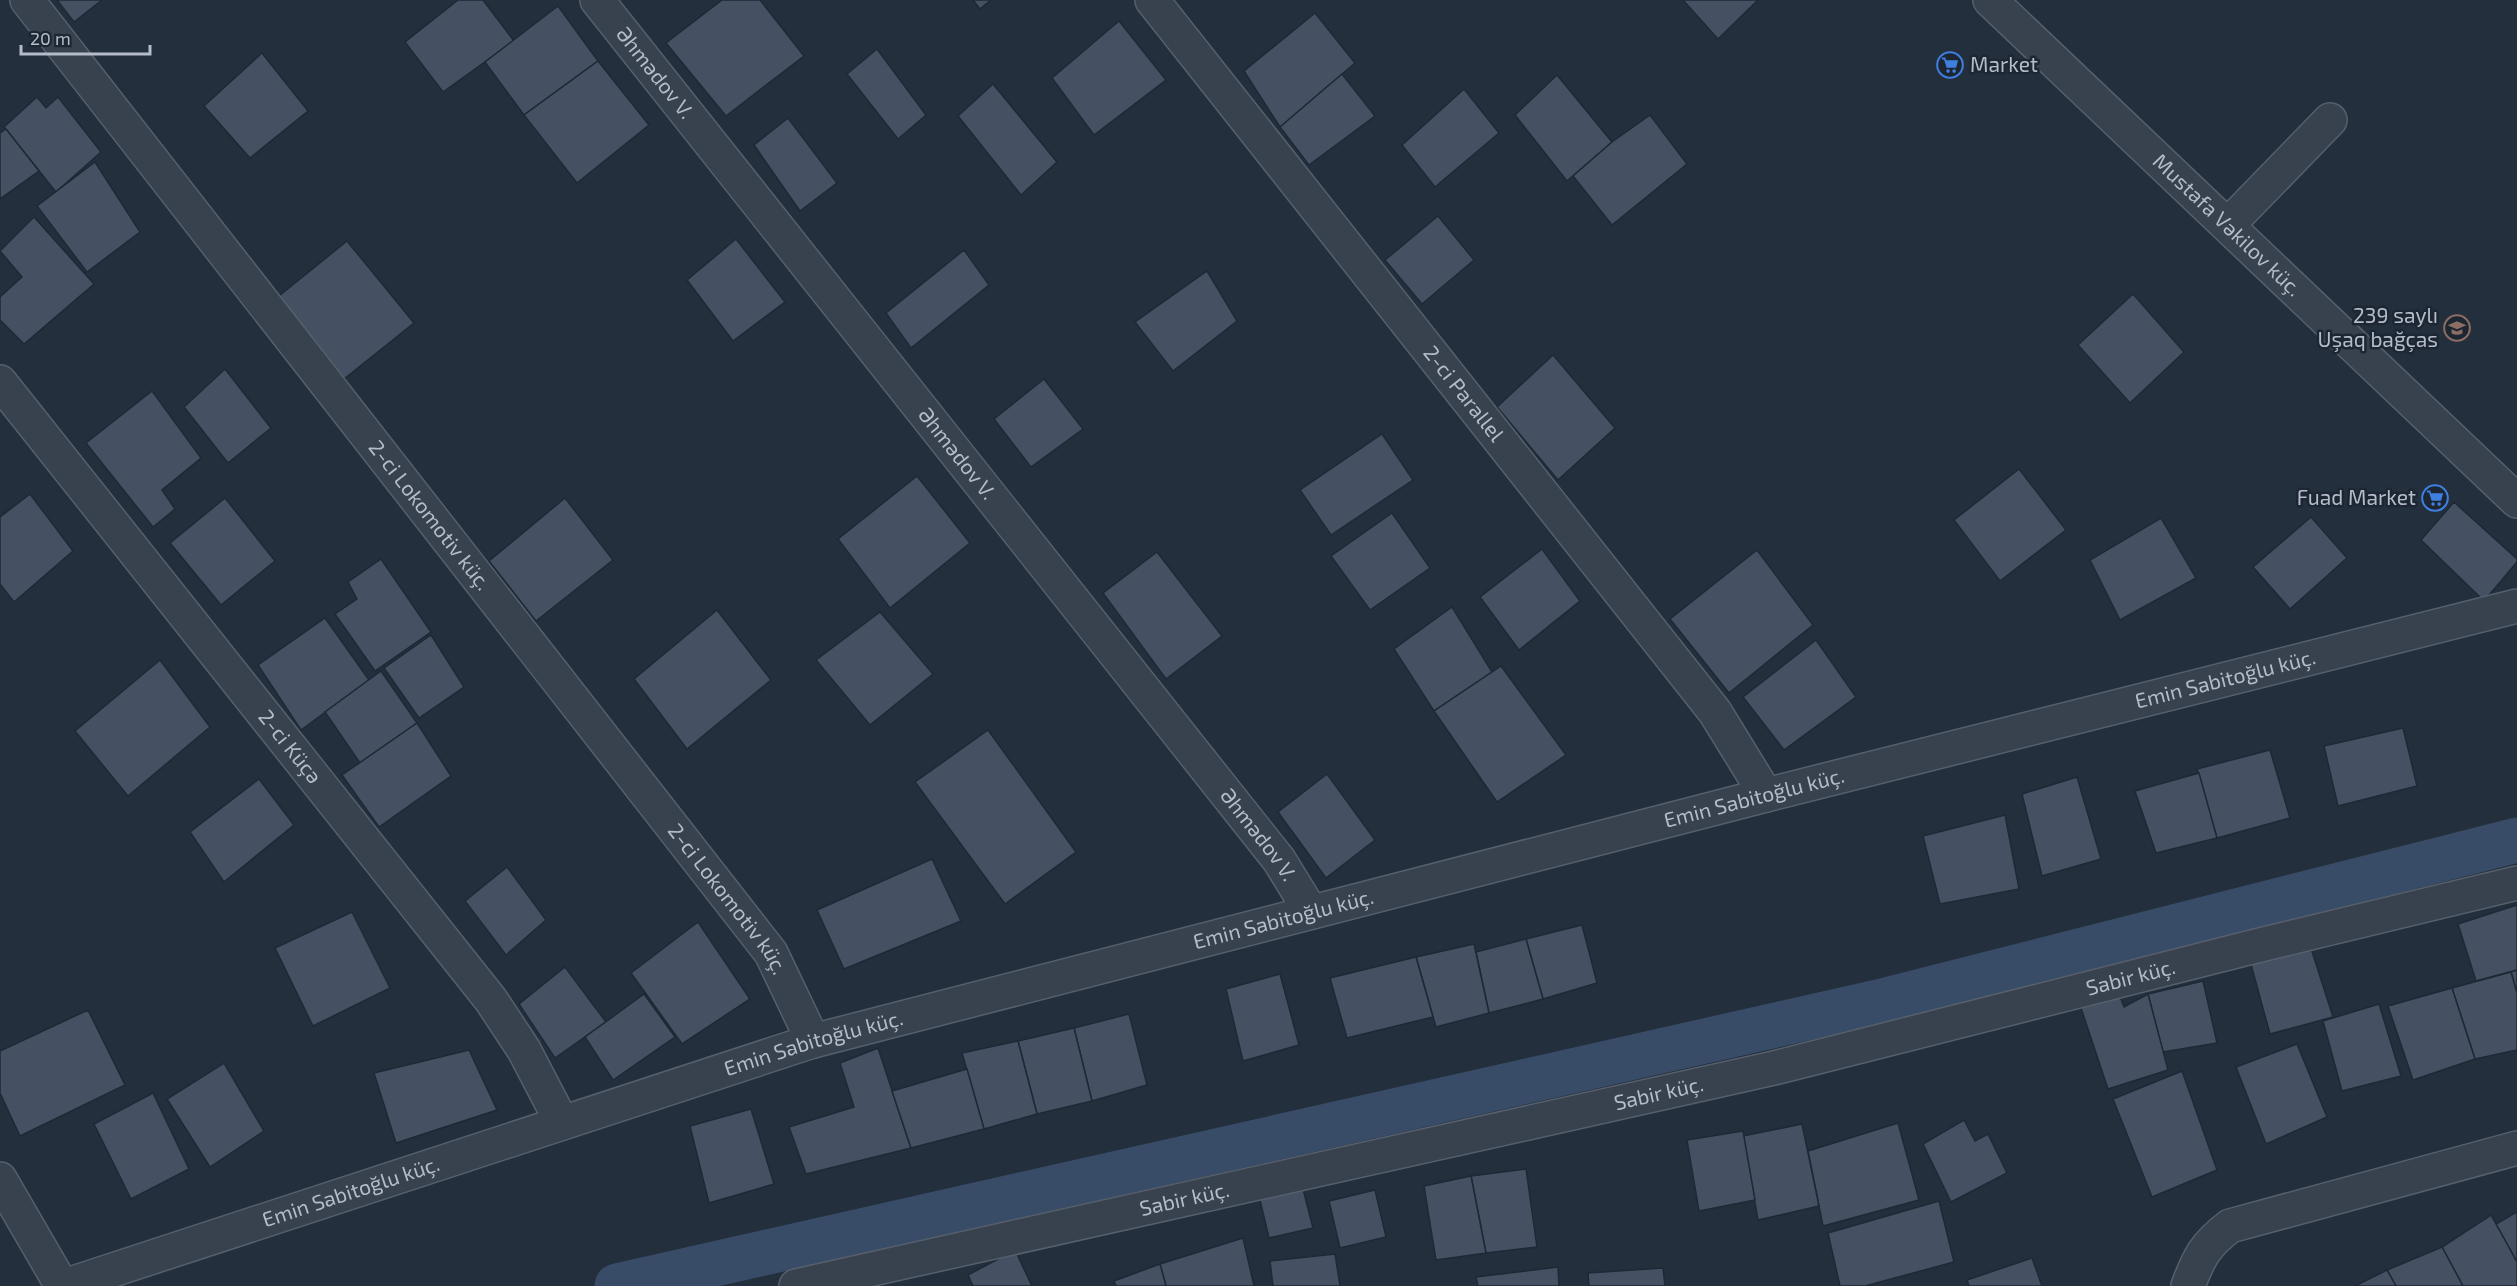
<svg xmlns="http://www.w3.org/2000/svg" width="2517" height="1286" font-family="'Exo 2',sans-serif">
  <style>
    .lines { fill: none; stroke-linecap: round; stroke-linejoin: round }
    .canal { stroke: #394c67; stroke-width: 45 }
    .building { fill: #455162; stroke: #1f2835; stroke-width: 1.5 }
    .minor-casing { stroke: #565f6c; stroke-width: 36 }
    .tertiary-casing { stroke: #565f6c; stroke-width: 36 }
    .minor { stroke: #38414e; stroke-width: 33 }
    .tertiary { stroke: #38414e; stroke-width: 33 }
    .labels { text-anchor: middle; stroke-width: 5; stroke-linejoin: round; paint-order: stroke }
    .poi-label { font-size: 21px; fill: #b4bcc9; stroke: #1d2633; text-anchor: end }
    .street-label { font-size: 21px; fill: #b4bcc9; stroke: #1d2633 }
  </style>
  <rect width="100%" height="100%" fill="#242f3e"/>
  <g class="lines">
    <polyline class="canal" points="617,1286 1878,1002 2517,840"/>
  </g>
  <g class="building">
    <polygon points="57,0 102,0 74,22"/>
    <polygon points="458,0 483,0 514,41 443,92 405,42"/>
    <polygon points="722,0 760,0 804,56 726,116 666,43"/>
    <polygon points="973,0 991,0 980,9"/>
    <polygon points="1683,0 1758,0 1718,39"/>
    <polygon points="558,6 598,61 524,115 485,62"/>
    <polygon points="1315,13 1355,63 1280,127 1244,71"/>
    <polygon points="1119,21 1166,80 1094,135 1052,78"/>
    <polygon points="877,49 926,115 898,139 847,74"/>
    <polygon points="262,53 308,111 250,158 204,106"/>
    <polygon points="598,61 649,125 577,183 524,115"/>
    <polygon points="1342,74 1375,116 1309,165 1280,127"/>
    <polygon points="1557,75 1612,142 1567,181 1515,115"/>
    <polygon points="993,84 1057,162 1021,195 958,116"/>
    <polygon points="1464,89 1499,133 1435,187 1402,145"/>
    <polygon points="37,97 46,108 58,97 101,152 56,192 4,127"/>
    <polygon points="1650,115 1687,164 1612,225 1573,176 1612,142"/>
    <polygon points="788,118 837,183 800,211 754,145"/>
    <polygon points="6,129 39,171 0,199 0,133"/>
    <polygon points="95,162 140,232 87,272 37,206"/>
    <polygon points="1438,216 1474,260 1422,304 1385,260"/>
    <polygon points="34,217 94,284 24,344 0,320 0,297 22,277 0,251"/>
    <polygon points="736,239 785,302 733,341 687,280"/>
    <polygon points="347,241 414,323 344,379 279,296"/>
    <polygon points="964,250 989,285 911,348 886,313"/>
    <polygon points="1207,271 1237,321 1173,371 1135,322"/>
    <polygon points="2133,294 2184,352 2130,403 2078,345"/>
    <polygon points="1553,355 1615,428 1558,480 1497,407"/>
    <polygon points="225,369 271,428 228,463 184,407"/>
    <polygon points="1044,379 1083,429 1031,467 994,419"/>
    <polygon points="152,391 201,458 162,490 175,509 153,527 86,443"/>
    <polygon points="1382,434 1413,480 1331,535 1300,490"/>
    <polygon points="2019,469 2066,530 2000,581 1954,520"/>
    <polygon points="917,476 970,543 890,608 838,539"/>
    <polygon points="30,494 73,551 14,602 0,584 0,517"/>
    <polygon points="225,498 275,561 221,605 170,543"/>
    <polygon points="565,498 613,560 536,621 489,561"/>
    <polygon points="2454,502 2517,559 2517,562 2484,601 2421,540"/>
    <polygon points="1392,513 1430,568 1370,610 1331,556"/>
    <polygon points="2311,517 2347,558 2290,609 2253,567"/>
    <polygon points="2161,518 2196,578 2120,620 2090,560"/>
    <polygon points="1542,549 1580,601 1519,650 1480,597"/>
    <polygon points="1757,550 1813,625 1729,693 1670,619"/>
    <polygon points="1157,552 1222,636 1166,679 1103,593"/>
    <polygon points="381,559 431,632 375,671 335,614 357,599 348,582"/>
    <polygon points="1452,607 1492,672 1434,711 1394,649"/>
    <polygon points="717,610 771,680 687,749 634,679"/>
    <polygon points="880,612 933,674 870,725 816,660"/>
    <polygon points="325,618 369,680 301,730 258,665"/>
    <polygon points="431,635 464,687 419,718 384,668"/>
    <polygon points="1816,640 1856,697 1784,750 1743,697"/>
    <polygon points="160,660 210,727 128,796 75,731"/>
    <polygon points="1501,666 1566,755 1497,802 1434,711"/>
    <polygon points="381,671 417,723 360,763 325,712"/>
    <polygon points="417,723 451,776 379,827 342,775"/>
    <polygon points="2403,728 2417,786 2338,806 2324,746"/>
    <polygon points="988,730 1076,852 1005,904 915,782"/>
    <polygon points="2270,750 2290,818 2217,838 2197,769"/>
    <polygon points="2199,773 2217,838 2156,853 2135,791"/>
    <polygon points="1327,774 1375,840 1326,878 1278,812"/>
    <polygon points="2077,777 2101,859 2042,876 2022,794"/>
    <polygon points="259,779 294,825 224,882 190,832"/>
    <polygon points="2005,815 2019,889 1940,904 1923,836"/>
    <polygon points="932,859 961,921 844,969 817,910"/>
    <polygon points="507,867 546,920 506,955 465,901"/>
    <polygon points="2517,905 2517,970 2476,981 2458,924"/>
    <polygon points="352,912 390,988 313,1026 275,948"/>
    <polygon points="698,922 750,999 682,1044 631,973"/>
    <polygon points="1582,925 1597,983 1543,999 1526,939"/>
    <polygon points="1526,939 1543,999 1489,1013 1476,952"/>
    <polygon points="2309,942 2333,1017 2270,1034 2249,957"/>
    <polygon points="1474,944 1489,1013 1436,1027 1416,957"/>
    <polygon points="1416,957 1433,1017 1347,1038 1330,978"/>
    <polygon points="565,967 606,1022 555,1058 519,1004"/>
    <polygon points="2517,970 2517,993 2511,972"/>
    <polygon points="2511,972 2517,993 2517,1050 2475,1059 2452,988"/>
    <polygon points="1280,974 1299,1045 1243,1061 1226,989"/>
    <polygon points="2203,981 2217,1043 2163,1052 2148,994"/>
    <polygon points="2452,988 2475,1059 2413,1080 2388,1006"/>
    <polygon points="644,994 675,1037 613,1080 585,1037"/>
    <polygon points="2119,994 2124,1007 2148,994 2168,1070 2108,1089 2081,1008"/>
    <polygon points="2379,1004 2401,1076 2342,1091 2323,1021"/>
    <polygon points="88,1010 125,1085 20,1136 0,1093 0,1051"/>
    <polygon points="1129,1014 1147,1085 1092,1101 1074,1028"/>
    <polygon points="1074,1028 1092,1101 1037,1114 1018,1041"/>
    <polygon points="1018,1041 1037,1114 984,1129 962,1053"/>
    <polygon points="2297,1044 2327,1117 2266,1144 2236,1067"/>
    <polygon points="878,1048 911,1148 806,1174 789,1127 854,1107 840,1063"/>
    <polygon points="469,1050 497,1110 396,1143 374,1073"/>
    <polygon points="224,1063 264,1131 210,1167 167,1099"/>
    <polygon points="967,1069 984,1129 911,1148 892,1091"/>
    <polygon points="2182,1071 2217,1170 2152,1197 2113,1099"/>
    <polygon points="153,1093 189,1169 131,1199 94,1124"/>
    <polygon points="751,1109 774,1184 709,1203 690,1126"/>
    <polygon points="1964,1120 1975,1141 1988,1134 2007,1173 1951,1202 1923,1144"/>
    <polygon points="1898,1123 1919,1200 1823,1226 1808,1151"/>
    <polygon points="1802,1124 1819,1206 1758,1220 1743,1136"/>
    <polygon points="1743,1131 1755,1200 1699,1211 1687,1140"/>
    <polygon points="1526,1169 1537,1247 1486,1253 1471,1176"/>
    <polygon points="1471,1176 1486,1253 1436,1260 1424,1186"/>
    <polygon points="1302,1185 1313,1228 1269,1238 1259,1196"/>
    <polygon points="1375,1190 1386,1237 1340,1248 1329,1201"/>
    <polygon points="1939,1201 1954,1262 1865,1286 1840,1286 1828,1233"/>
    <polygon points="2517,1212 2517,1262 2496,1224"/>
    <polygon points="2491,1215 2517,1262 2517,1286 2463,1286 2442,1247"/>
    <polygon points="1243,1238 1254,1286 1166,1286 1160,1264"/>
    <polygon points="2442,1247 2463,1286 2396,1286 2387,1270"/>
    <polygon points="1015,1250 1032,1286 973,1286 968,1275"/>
    <polygon points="1335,1254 1340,1286 1273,1286 1270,1261"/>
    <polygon points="2032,1258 2042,1286 1969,1286 1967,1280"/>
    <polygon points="1160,1264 1166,1286 1116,1286 1114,1281"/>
    <polygon points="1558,1267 1559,1286 1478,1286 1476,1277"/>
    <polygon points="1663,1268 1665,1286 1589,1286 1588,1273"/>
    <polygon points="2387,1270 2396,1286 2355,1286"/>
  </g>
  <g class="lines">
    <g class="minor-casing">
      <g id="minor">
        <path id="s1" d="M27,0L771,953L813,1041"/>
        <path id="s2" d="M597,0L1279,860L1311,912"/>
        <path id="s3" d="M1152,0L1715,712L1766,795"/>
        <polyline points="2228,225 2330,120"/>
        <path id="s4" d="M0,382L491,1000L524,1050L562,1123"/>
        <polyline points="0,1179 62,1286"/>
        <path id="s5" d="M64,1286L813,1041L1766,795L2517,606"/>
        <path id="s6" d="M796,1286L1774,1068L2256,946L2517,883"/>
        <path d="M2188,1286C2199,1257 2205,1245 2230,1226L2517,1148"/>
      </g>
    </g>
    <g class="tertiary-casing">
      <g id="tertiary">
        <path id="s7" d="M1990,0L2517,501"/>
      </g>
    </g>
    <use href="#minor" class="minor"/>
    <use href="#tertiary" class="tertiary"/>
  </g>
  <defs>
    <g id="supermarket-ring" transform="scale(1.35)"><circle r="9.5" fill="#1d2633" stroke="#3f7fe0" stroke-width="1.5"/><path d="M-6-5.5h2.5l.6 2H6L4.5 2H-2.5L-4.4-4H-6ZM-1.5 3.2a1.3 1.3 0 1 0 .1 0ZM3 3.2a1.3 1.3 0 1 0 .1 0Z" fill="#3f7fe0"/></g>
    <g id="school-ring" transform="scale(1.35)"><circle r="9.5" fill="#1d2633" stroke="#8d6e63" stroke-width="1.5"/><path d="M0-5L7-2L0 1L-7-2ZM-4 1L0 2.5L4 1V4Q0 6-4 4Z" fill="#8d6e63"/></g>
  </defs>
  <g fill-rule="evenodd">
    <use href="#supermarket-ring" x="1950" y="65"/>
    <use href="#school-ring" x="2457" y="328"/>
    <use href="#supermarket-ring" x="2435" y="498"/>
  </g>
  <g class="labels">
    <g class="poi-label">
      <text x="1970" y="72" text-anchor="start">Market</text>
      <text x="2438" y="323">239 saylı<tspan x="2438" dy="24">Uşaq bağças</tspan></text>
      <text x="2416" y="505">Fuad Market</text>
    </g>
    <g class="street-label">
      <text dy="7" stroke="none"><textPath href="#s2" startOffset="93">Əhmədov V.</textPath></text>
      <text dy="7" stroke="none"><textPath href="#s7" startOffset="327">Mustafa Vəkilov küç.</textPath></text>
      <text dy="7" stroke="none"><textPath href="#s3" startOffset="502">2-ci Parallel</textPath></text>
      <text dy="7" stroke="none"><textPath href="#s2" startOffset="579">Əhmədov V.</textPath></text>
      <text dy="7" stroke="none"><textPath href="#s1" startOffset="654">2-ci Lokomotiv küç.</textPath></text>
      <text dy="7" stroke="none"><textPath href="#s5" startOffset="2246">Emin Sabitoğlu küç.</textPath></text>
      <text dy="7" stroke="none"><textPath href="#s4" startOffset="466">2-ci Küçə</textPath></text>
      <text dy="7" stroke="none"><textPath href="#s5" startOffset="1760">Emin Sabitoğlu küç.</textPath></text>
      <text dy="7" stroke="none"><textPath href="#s2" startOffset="1065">Əhmədov V.</textPath></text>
      <text dy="7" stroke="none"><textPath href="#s1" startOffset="1140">2-ci Lokomotiv küç.</textPath></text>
      <text dy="7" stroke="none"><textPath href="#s5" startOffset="1274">Emin Sabitoğlu küç.</textPath></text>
      <text dy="7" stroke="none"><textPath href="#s6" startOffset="1370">Sabir küç.</textPath></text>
      <text dy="7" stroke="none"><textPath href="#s5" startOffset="788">Emin Sabitoğlu küç.</textPath></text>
      <text dy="7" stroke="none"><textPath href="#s6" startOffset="884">Sabir küç.</textPath></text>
      <text dy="7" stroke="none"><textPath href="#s5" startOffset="302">Emin Sabitoğlu küç.</textPath></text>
      <text dy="7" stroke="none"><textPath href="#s6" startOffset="398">Sabir küç.</textPath></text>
    </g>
  </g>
  <path d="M21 45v9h129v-9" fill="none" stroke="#b4bcc9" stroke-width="3"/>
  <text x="30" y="45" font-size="18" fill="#b4bcc9" stroke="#1d2633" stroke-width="4.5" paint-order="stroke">20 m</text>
</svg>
